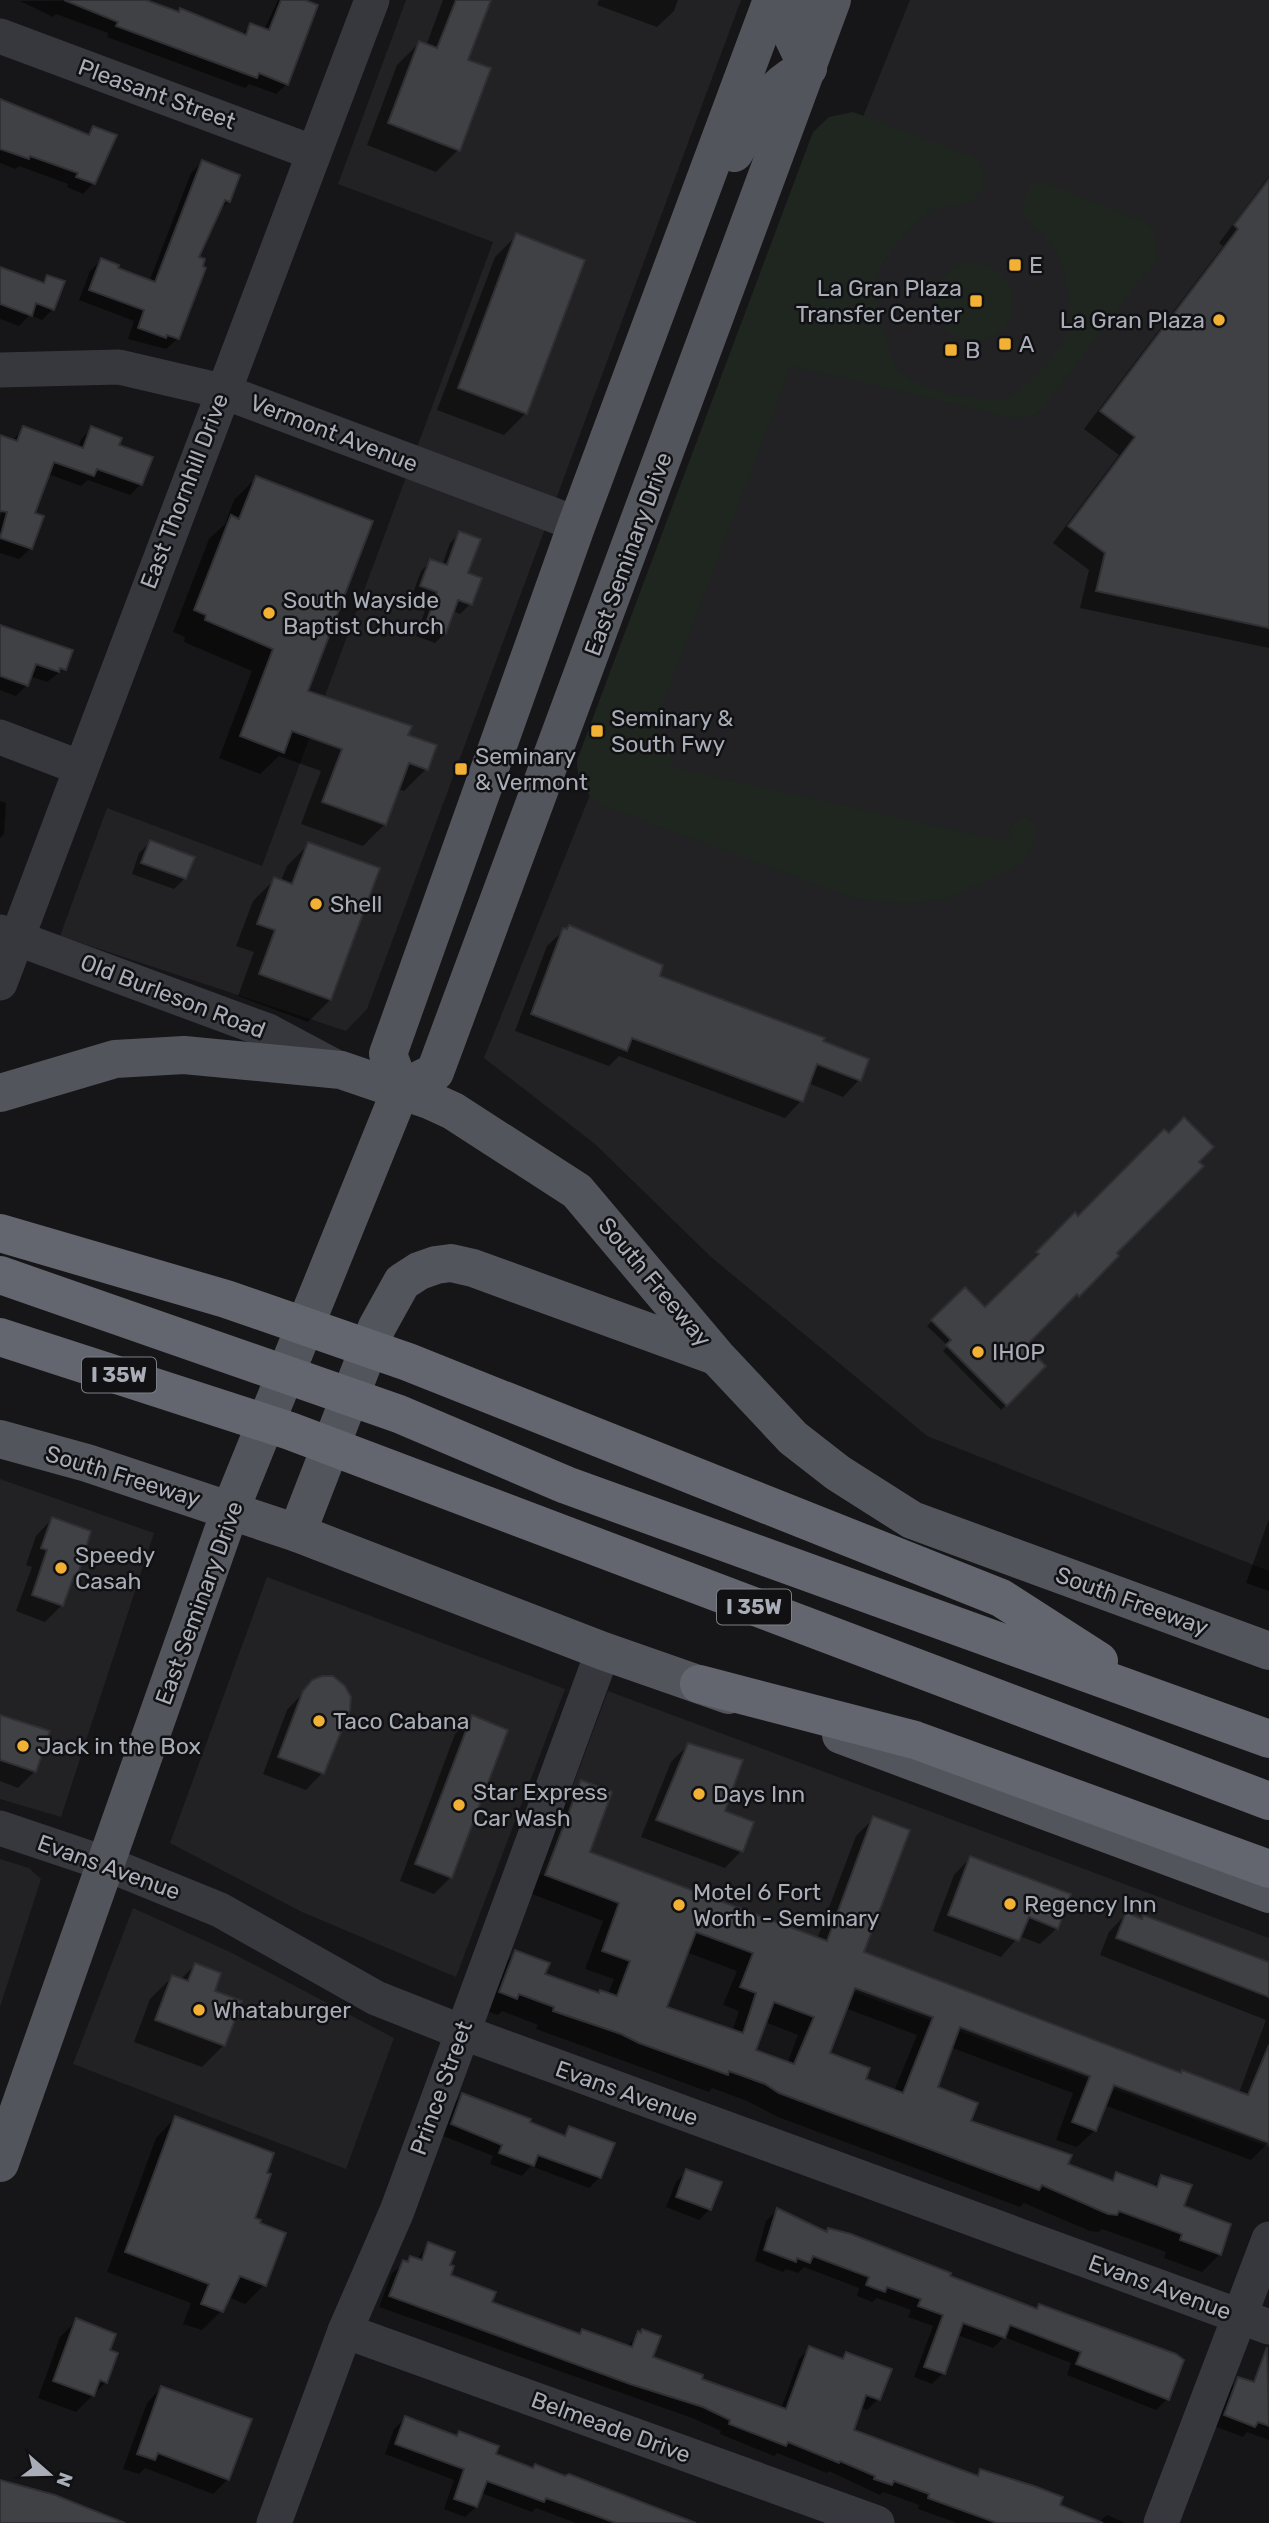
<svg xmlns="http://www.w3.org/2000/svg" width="1269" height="2523" font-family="Rubik,sans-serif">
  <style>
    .built { fill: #222225 }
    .green { fill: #1e261f }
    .shadow { fill: #0007; fill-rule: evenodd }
    .building { fill: #404145; stroke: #303034; stroke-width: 2; fill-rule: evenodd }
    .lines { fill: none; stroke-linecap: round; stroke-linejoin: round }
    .minor { stroke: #37383d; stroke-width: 35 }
    .major { stroke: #53555c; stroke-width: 38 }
    .highway { stroke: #63666e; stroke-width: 38 }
    .poi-dot { fill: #f2b134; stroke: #111113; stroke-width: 2.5 }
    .labels { text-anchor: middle; stroke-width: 5; stroke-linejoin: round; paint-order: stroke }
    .shield { fill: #111113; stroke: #7b7e86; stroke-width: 2 }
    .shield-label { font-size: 21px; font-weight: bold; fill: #a8adb8 }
    .street-label { font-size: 23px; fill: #a8adb8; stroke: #111113 }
    .poi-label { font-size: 23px; fill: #a8adb8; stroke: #111113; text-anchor: start }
  </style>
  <rect width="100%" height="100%" fill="#161618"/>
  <g class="built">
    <polygon points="406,0 741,0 367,1009 346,1031 60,936 107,808 262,866 493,242 338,184"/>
    <polygon points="910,0 1269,0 1269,1571 927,1436 711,1257 595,1144 484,1058"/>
    <polygon points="0,1479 154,1533 61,1817 0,1799"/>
    <polygon points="267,1577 565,1689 456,1977 302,1912 170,1843"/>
    <polygon points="608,1691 1269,1938 1269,2147 540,1874"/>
    <polygon points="0,1859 29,1868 41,1879 0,2007"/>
    <polygon points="133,1908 230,1952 394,2038 346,2169 73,2064"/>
  </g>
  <g class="green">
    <path d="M853,112L973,157C987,168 989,191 971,201C957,209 940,203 926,214C909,229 888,251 879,271C871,289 876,304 882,322C886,336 889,355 897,367C910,388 984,405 1006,398C1023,392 1057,355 1065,339C1078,315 1064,258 1047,238C1041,231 1029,224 1025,216C1021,205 1026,195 1031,186L1042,182L1143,221L1153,230L1158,257L1042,409L1031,417L1013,418L791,366L655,724L675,768L1005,841L1012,838L1008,829L1026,816L1033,822V845L1023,863L947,899L914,903L875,902L848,896L601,805C584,793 577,780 577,760L813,132L829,117Z"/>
    <circle cx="974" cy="302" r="39"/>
  </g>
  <g class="shadow">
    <polygon points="141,0 178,13 181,10 241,35 251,25 264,30 278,0 300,0 287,84 276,94 249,84 245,88 107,37 108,33 56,14 53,17 20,1"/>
    <polygon points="443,0 489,0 466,61 458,150 436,172 367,145 397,65 419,43 426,46"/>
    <polygon points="599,0 678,0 674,11 657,27 597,5"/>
    <polygon points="0,101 86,135 93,128 93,183 83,194 67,187 68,184 19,166 16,169 0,163"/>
    <polygon points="202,162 229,201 218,212 196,258 204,269 177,339 166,349 128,339 134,321 79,300 90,271 101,260 115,269 149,282 191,173"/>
    <polygon points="1269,176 1269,648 1080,608 1089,570 1053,543 1119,455 1084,429 1223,246 1219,243"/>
    <polygon points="517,235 526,413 504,435 437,410 495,257"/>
    <polygon points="0,269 40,284 47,277 53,309 42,320 30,315 19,326 0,319"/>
    <polygon points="24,428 78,448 81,439 92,428 117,446 141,484 130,495 88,480 81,486 48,474 33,514 41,517 30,549 19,559 0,553 0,517 9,493 0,490 0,437 12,441"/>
    <polygon points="256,478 306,692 406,736 426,769 404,791 398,789 385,824 363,846 301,824 321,771 279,756 260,774 219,758 252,671 184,642 185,637 173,632 209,539 225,524 234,500"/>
    <polygon points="460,533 470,604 460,614 453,611 445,633 435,643 416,636 428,602 412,596 421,571 431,561 442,565 450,543"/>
    <polygon points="0,625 64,669 47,682 30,676 27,685 16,696 0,690"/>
    <polygon points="0,801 6,803 4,834 0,838"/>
    <polygon points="150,842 185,878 174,889 132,874 139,853"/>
    <polygon points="309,844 330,1000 308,1022 238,996 254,952 236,946 253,901 275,879 281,881 287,866"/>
    <polygon points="564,930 657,977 821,1042 859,1080 843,1097 808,1083 801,1101 785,1118 619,1056 609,1066 515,1031 547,946"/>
    <polygon points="1075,1215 1117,1256 1024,1346 1043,1366 1001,1410 943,1351 948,1346 927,1326 965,1289 985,1310 1036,1260 1033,1258"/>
    <polygon points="52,1519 76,1577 69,1584 62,1605 45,1622 16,1611 32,1567 26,1565 36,1536"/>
    <polygon points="1269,1519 1269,1591 1246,1583"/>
    <polygon points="313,1682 322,1773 306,1790 263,1774 287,1710"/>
    <polygon points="0,1716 35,1771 18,1788 0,1781"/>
    <polygon points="472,1718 451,1877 434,1894 400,1881 455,1734"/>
    <polygon points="688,1745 741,1851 725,1868 641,1837 671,1762"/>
    <path d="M581,1782L588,1853L817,1939L856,1836L874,1818L862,1953L1181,2074L1239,2093L1266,2020L1100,1955L1109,1932L1126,1914L1269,1964V2142L1251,2160L1104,2105L1095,2130L1077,2147L1056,2140L1073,2093L950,2047L935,2088L969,2122L1066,2166L1109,2182L1117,2174L1152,2187L1162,2177L1220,2254L1202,2272L1164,2258L1166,2252L1102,2229L1098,2232L1090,2231L1024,2203L1020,2207L778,2117L747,2101L712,2088L709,2092L536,2029L538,2025L502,2011L498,2015L483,2010L498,1970L516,1952L543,1975L598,1995L608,1994L614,1979L585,1969L603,1921L529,1893L563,1800ZM686,1952L737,1971L723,2005L739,2011L732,2032L665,2008ZM845,2008L917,2035L894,2091L864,2080L827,2054ZM765,2022L798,2035L787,2064L754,2051Z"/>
    <polygon points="970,1858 1057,1928 1040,1944 1019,1936 1001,1957 933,1931 954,1875"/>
    <polygon points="195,1965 212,1992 224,2045 202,2067 134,2042 150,1999 172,1977 180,1980"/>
    <polygon points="462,2095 561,2137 570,2128 600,2177 589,2188 531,2166 522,2176 490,2164 493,2156 441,2135 451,2106"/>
    <polygon points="175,2118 253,2219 264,2285 245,2304 228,2297 221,2311 202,2330 183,2324 191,2303 107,2272 156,2138"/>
    <polygon points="687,2171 710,2209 699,2220 666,2207 676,2182"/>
    <polygon points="777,2210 825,2233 829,2230 947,2277 1035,2310 1039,2306 1182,2361 1167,2399 1156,2410 1067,2375 1071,2363 1004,2337 993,2348 957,2335 943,2373 932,2384 914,2377 933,2326 908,2317 911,2310 877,2298 872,2302 857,2296 859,2288 804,2267 798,2273 786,2269 783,2272 755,2261 766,2221"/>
    <polygon points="429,2244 448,2266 449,2276 490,2303 578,2336 582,2331 626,2347 643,2331 650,2358 700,2380 781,2409 799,2359 810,2348 840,2360 847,2354 890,2370 878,2399 867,2410 860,2407 851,2431 975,2477 981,2471 1100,2521 1107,2515 1125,2523 957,2523 918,2509 919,2505 883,2492 880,2495 829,2471 827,2473 777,2453 774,2456 720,2434 721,2431 692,2418 379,2307 392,2273 411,2258 416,2260"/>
    <polygon points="77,2320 108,2351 106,2382 76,2412 38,2398 60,2337"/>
    <polygon points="1239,2379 1269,2386 1269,2440 1247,2432 1243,2437 1214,2426 1228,2390"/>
    <polygon points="161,2388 228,2479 213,2494 145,2468 139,2474 123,2469 147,2403"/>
    <polygon points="405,2418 456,2437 459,2433 494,2455 531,2470 535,2466 694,2523 576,2523 536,2508 532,2512 481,2493 476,2507 465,2517 444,2509 454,2480 385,2454 394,2429"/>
  </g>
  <g class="building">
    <polygon points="64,0 146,0 179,12 180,8 246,35 250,23 269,30 281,0 305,0 318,5 288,85 259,73 257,78 116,26 118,22"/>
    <polygon points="456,0 491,0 468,60 491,68 460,151 388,123 419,41 437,48"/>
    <polygon points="0,99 89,135 93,126 117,135 95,184 76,177 78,173 30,156 29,159 0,149"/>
    <polygon points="202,160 240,175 230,202 225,200 199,257 205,259 203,266 206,268 179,339 167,335 166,338 138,328 144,310 89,290 101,258 119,265 118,268 155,282"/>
    <polygon points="1269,179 1269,628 1096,591 1105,553 1068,526 1135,437 1100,411 1238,229 1234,225"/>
    <polygon points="516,233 585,260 527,414 458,388"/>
    <polygon points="0,267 44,283 47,275 65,281 54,310 36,303 32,316 0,304"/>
    <polygon points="23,426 83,448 91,426 122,438 119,445 153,457 142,485 97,469 94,476 54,462 35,513 44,516 32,549 0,538 7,512 0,511 0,435 17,441"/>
    <polygon points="256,476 373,521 308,691 412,726 408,735 437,745 428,770 409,763 386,825 322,802 342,749 292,731 284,753 240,736 273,649 205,620 206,615 194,610 231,515 239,519"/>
    <polygon points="459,531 481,539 468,573 482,578 472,605 458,600 446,634 425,626 437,592 420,586 430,559 447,565"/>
    <polygon points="0,625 73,650 66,670 60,668 59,672 36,664 28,686 0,676"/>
    <polygon points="150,840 195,857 186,879 141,863"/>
    <polygon points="308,842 380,868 331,1000 259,974 275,930 257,924 274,877 292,884"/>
    <polygon points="569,925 663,965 660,976 825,1038 823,1041 869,1059 861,1081 817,1064 803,1102 632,1038 627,1051 531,1014 563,928 567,929"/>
    <polygon points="1184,1117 1214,1147 1199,1162 1204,1166 1117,1253 1119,1256 1079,1297 1077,1294 1026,1346 1046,1366 1007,1406 946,1345 951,1340 931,1320 965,1287 985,1307 1039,1254 1036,1252 1075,1212 1078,1216 1164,1129 1169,1133"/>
    <polygon points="52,1517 91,1531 77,1578 74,1576 63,1606 32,1595 47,1550 41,1548"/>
    <polygon points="322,1676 333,1676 345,1686 351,1697 350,1710 324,1774 278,1757 303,1691 312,1680"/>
    <polygon points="0,1715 50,1731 36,1772 0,1760"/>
    <polygon points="472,1715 508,1730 452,1878 415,1864"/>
    <polygon points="688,1743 743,1760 725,1811 754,1822 743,1852 656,1820"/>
    <path d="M581,1780L612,1792L590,1852L827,1941L873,1816L910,1830L864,1952L1181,2073L1182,2070L1248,2095L1269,2045V2143L1114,2085L1096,2131L1072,2122L1090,2076L960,2027L938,2087L978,2103L971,2121L1072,2155L1068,2164L1113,2181L1116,2172L1157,2187L1161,2175L1192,2185L1184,2206L1231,2224L1221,2255L1180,2240L1182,2234L1119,2211L1117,2215L1108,2214L1042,2185L1039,2190L779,2093L765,2084L729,2071L728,2075L639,2043L621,2034L553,2011L554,2007L519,1994L517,1999L499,1992L515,1950L550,1963L545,1974L599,1993L600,1990L617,1996L630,1961L602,1951L619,1903L545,1875ZM696,1932L753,1953L740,1987L756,1993L743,2033L667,2007ZM855,1988L933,2017L903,2093L866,2079L870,2068L830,2053ZM774,2002L814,2017L794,2064L756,2050Z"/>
    <polygon points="970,1856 1071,1894 1058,1929 1029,1917 1019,1941 948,1915"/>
    <polygon points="1126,1912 1142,1919 1143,1915 1269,1962 1269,1997 1116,1938"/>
    <polygon points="195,1963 221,1973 215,1991 242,2001 225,2046 155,2020 172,1975 188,1981"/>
    <polygon points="462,2093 531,2119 530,2122 565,2136 569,2126 615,2143 601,2178 538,2155 534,2166 499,2153 502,2145 451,2124"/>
    <polygon points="175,2116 274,2153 267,2173 271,2174 255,2218 261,2220 260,2223 286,2233 266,2286 240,2276 223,2312 201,2304 209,2284 125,2252"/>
    <polygon points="686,2169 722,2182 711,2210 676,2197"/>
    <polygon points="777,2208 827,2232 828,2228 851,2234 951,2273 950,2276 998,2294 1037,2309 1039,2304 1176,2354 1184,2360 1169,2400 1076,2364 1081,2352 1010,2325 1005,2338 963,2323 945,2374 924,2367 943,2315 918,2306 921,2299 887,2287 885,2292 866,2285 869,2277 813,2256 810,2263 797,2258 796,2262 764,2250"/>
    <polygon points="428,2242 455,2252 450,2265 454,2266 451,2275 496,2292 492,2302 580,2334 582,2329 632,2347 638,2331 641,2333 642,2329 661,2336 653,2357 703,2375 702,2379 786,2409 809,2346 843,2359 846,2352 892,2369 880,2400 866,2395 854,2430 978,2476 980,2469 1034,2486 1063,2497 1060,2505 1103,2523 997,2523 928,2498 929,2494 894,2481 892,2485 874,2479 875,2476 840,2461 839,2463 788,2442 786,2446 729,2424 730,2420 703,2407 630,2384 389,2296 403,2260 408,2262 410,2256 422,2260"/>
    <polygon points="76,2318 116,2334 110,2350 118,2353 107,2383 100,2380 94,2396 53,2381"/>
    <polygon points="1267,2347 1269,2426 1258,2422 1255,2427 1224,2415 1238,2377 1254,2382"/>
    <polygon points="161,2386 252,2419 229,2480 158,2453 155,2460 137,2454"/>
    <polygon points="405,2416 457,2436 459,2431 499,2446 496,2454 533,2468 535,2464 565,2476 569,2474 696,2523 616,2523 546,2498 544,2502 487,2481 477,2507 454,2499 464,2469 395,2444"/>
    <polygon points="0,2480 55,2495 125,2523 0,2523"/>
  </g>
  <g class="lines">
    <g class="minor">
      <polyline points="0,36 314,153"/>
      <polyline points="0,370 119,367 222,391 577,524"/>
      <polyline points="0,737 81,768"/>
      <polyline points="0,932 268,1031 341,1070"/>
      <polyline points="0,983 372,0"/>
      <polyline points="0,1828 107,1864 220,1910 376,1998 462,2032 1269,2327"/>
      <polyline points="345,2331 877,2523"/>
      <polyline points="274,2523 345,2331 397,2211 603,1651"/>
      <polyline points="1161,2523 1269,2239"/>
    </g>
    <g class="major">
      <polyline points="796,0 791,33 808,68"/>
      <path d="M734,153C756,117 767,86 808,68"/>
      <polyline points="401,1089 435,1072 832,0"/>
      <polyline points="0,1093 115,1059 184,1055 341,1070 429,1100 453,1111 577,1191 717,1357 793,1438 838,1473 912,1520 1269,1651"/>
      <polyline points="0,1439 87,1463 297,1533 603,1651 729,1695"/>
      <polyline points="297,1533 377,1327 402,1282 419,1271 436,1265 451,1263 473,1268 715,1356"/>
      <polyline points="841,1735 1269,1894"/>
      <polyline points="0,2163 230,1511 401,1089 388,1054 577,524 772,0"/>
    </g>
    <g class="highway">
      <polyline points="0,1233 226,1299 408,1362 1001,1598 1099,1661"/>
      <polyline points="0,1275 399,1414 566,1485 1269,1739"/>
      <polyline points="0,1337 290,1431 1269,1801"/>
      <polyline points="699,1684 915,1740 1269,1869"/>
    </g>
  </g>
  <g class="poi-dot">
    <rect x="1008" y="258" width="14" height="14" rx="3.5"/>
    <rect x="969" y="294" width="14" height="14" rx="3.5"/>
    <circle cx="1219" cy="320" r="7"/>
    <rect x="998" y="337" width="14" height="14" rx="3.5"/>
    <rect x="944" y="343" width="14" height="14" rx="3.5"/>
    <circle cx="269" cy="613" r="7"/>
    <rect x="590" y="724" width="14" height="14" rx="3.5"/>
    <rect x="454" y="762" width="14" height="14" rx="3.5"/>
    <circle cx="316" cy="904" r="7"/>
    <circle cx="978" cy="1352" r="7"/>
    <circle cx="61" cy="1568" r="7"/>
    <circle cx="319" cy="1721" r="7"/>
    <circle cx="23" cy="1746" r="7"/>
    <circle cx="699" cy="1794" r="7"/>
    <circle cx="459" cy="1805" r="7"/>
    <circle cx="1010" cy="1904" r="7"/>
    <circle cx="679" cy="1905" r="7"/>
    <circle cx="199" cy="2010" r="7"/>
  </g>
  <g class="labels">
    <g class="shield">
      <rect x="82" y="1357.5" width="74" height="35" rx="5"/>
      <rect x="717" y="1589.5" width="74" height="35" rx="5"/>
    </g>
    <g class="shield-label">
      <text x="119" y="1382">I 35W</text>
      <text x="754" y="1614">I 35W</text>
    </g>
    <g class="street-label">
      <text transform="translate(157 94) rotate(20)" y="8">Pleasant Street</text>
      <text transform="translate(334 433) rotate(21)" y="8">Vermont Avenue</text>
      <text transform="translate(184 491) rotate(-69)" y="8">East Thornhill Drive</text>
      <text transform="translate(628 554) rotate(-70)" y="8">East Seminary Drive</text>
      <text transform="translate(173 996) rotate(21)" y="8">Old Burleson Road</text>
      <text transform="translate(655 1282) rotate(50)" y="8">South Freeway</text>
      <text transform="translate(123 1476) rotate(17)" y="8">South Freeway</text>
      <text transform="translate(1132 1601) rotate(20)" y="8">South Freeway</text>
      <text transform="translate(199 1603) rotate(-70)" y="8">East Seminary Drive</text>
      <text transform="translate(109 1867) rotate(20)" y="8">Evans Avenue</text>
      <text transform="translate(441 2088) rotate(-70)" y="8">Prince Street</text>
      <text transform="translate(627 2093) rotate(20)" y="8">Evans Avenue</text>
      <text transform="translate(1160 2287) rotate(20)" y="8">Evans Avenue</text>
      <text transform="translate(611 2427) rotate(20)" y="8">Belmeade Drive</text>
    </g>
    <g class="poi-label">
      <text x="1029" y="273">E</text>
      <text x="962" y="296" text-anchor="end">La Gran Plaza<tspan x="962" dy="26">Transfer Center</tspan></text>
      <text x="1205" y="328" text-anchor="end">La Gran Plaza</text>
      <text x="1019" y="352">A</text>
      <text x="965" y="358">B</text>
      <text x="283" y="608">South Wayside<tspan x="283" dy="26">Baptist Church</tspan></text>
      <text x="611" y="726">Seminary &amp;<tspan x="611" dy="26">South Fwy</tspan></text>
      <text x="475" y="764">Seminary<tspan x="475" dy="26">&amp; Vermont</tspan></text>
      <text x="330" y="912">Shell</text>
      <text x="992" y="1360">IHOP</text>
      <text x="75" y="1563">Speedy<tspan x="75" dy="26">Casah</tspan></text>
      <text x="333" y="1729">Taco Cabana</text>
      <text x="37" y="1754">Jack in the Box</text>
      <text x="473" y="1800">Star Express<tspan x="473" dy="26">Car Wash</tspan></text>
      <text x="713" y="1802">Days Inn</text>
      <text x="693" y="1900">Motel 6 Fort<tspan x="693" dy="26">Worth - Seminary</tspan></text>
      <text x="1024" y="1912">Regency Inn</text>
      <text x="213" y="2018">Whataburger</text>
    </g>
  </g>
  <g transform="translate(49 2474) rotate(110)" stroke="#111113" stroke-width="5" paint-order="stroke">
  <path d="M0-5L12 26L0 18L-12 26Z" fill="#a8adb8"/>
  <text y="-10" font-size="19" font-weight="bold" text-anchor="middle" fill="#a8adb8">N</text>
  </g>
</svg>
